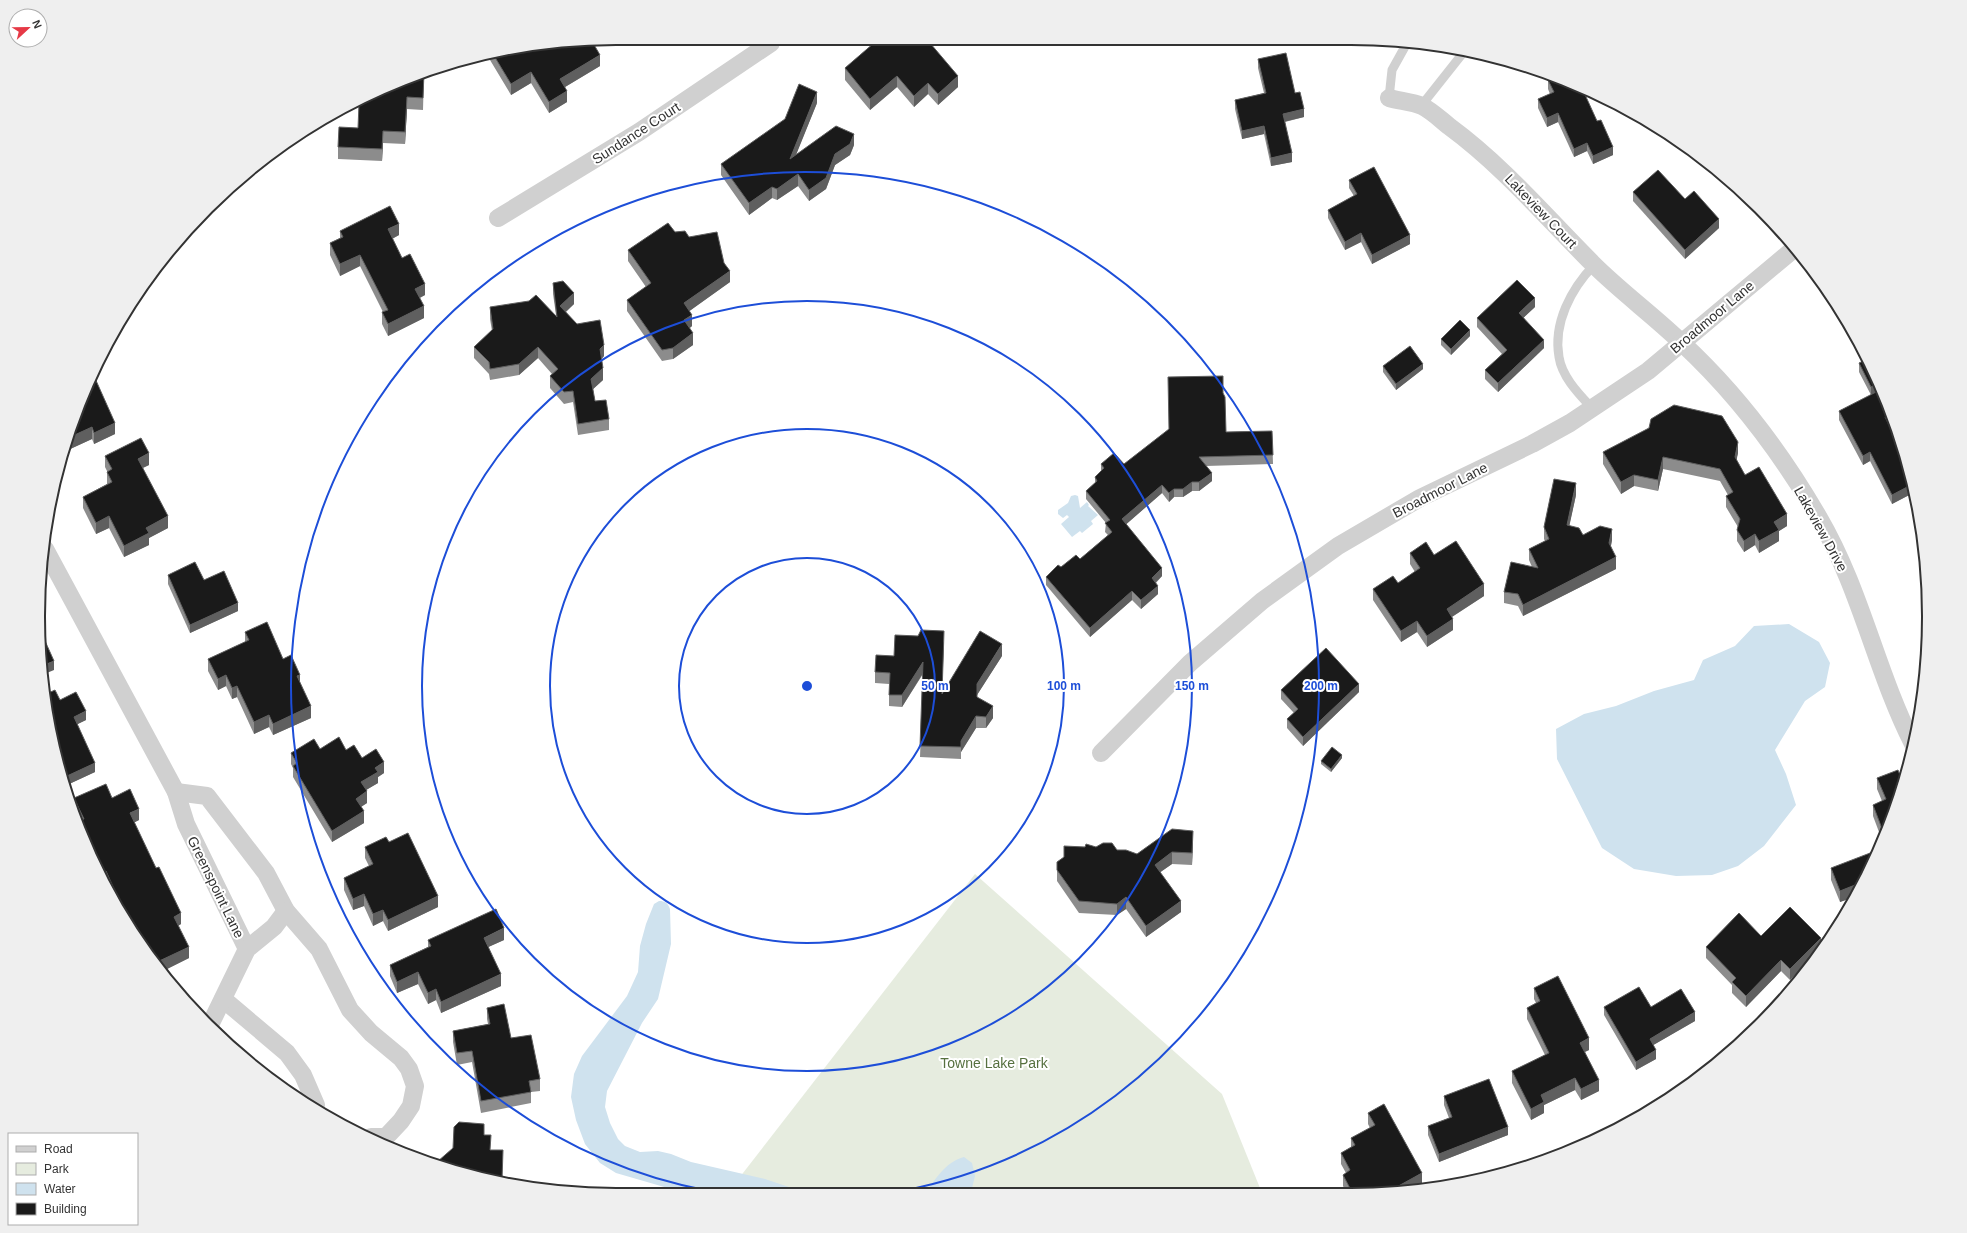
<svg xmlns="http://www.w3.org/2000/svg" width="1967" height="1233" font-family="Helvetica,sans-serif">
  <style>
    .green { fill: #e6ecdf }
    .water { fill: #cfe2ee }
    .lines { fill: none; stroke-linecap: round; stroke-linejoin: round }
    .lane { stroke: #d0d0d0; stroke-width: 9 }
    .street { stroke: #d0d0d0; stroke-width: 18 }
    .wall { fill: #8c8c8c }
    .shaded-wall { fill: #5f5f5f }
    .building { fill: #1a1a1a; stroke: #5f5f5f }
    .ring { fill: none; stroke: #1d4ed8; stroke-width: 2 }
    .labels { text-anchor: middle; stroke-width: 4; stroke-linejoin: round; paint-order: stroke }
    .street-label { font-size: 14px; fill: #333; stroke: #fff }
    .park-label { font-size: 14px; fill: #56703f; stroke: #fff }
    .rim { fill: none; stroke: #333; stroke-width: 2 }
    .centre { fill: #1d4ed8; stroke: #fff; stroke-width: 2 }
    .ring-label { font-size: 12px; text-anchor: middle; font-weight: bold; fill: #1d4ed8; stroke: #fff; stroke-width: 4; stroke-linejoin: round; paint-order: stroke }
  </style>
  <rect width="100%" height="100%" fill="#fff"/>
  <polygon class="green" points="975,874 1222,1094 1262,1193 729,1191"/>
  <g class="water">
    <polygon points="1075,495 1078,496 1080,508 1087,502 1089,505 1088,506 1098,515 1091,521 1093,524 1082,533 1080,531 1072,537 1061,524 1069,517 1067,515 1063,518 1058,514 1058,510 1068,503 1071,496"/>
    <polygon points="1789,624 1819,642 1830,663 1825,687 1805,701 1775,750 1786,774 1796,805 1764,846 1738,866 1712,875 1676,876 1634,869 1602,848 1557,759 1556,729 1584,714 1616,706 1654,691 1694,680 1703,660 1735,646 1754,626"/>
    <path d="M659,901C665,901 668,903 670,909L671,944L658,999L642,1023L607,1091L605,1107L610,1123L618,1139L625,1146L640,1152L658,1151L671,1154L691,1162L765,1179L789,1187L815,1191H678L616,1173L600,1163L585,1144L576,1120L571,1097L574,1074L582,1056L627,996L638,972L640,946L646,924L654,904Z"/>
    <path d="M964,1157L972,1163L975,1176L971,1192H926C937,1177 946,1162 964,1157Z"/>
  </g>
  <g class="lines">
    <g class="lane">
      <polyline points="1389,98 1392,70 1407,43"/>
      <polyline points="1421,106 1463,53"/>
      <path d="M1592,408C1579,394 1562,377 1559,357C1553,323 1571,289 1594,265"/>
    </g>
    <g class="street">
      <path d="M1389,98C1400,101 1413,102 1422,106C1432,111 1441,120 1450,127C1503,166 1546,217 1592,263C1621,292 1653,315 1682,343C1737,394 1782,454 1819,518C1861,590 1876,671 1913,744"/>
      <polyline points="498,218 639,132 771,43"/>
      <polyline points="45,549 176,792 186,824 247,949"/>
      <polyline points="1101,753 1190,663 1262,601 1338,546 1420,498 1532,444 1570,423 1648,371 1795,248"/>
      <polyline points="176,792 207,796 266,873 286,911 319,949 350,1010 371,1033 401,1058 409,1069 415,1086 411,1106 401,1121 386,1137 371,1137"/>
      <polyline points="223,999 287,1053 303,1075 316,1105"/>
      <polyline points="210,1025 247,949 274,927 286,911"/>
    </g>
  </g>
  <g class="wall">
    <polygon points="541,43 600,66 565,87 567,102 549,113 531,83 511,95 487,55"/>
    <polygon points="874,43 958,87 938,105 928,94 914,107 897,87 870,110 845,80 845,68"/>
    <polygon points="1258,59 1295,93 1304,117 1285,122 1292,162 1271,166 1264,134 1242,139 1235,109 1235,100 1264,93 1258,68"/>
    <polygon points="424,72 423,110 407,109 405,144 383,143 382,161 338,159 338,147 358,128"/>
    <polygon points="1548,80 1613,155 1593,164 1587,151 1574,157 1558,122 1547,127 1538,108 1538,99 1550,94 1548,89"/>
    <polygon points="817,103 796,154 854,145 850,155 835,165 826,189 809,201 798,186 777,200 772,198 749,215 721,175 721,164"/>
    <polygon points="1349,180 1410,244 1372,264 1361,242 1345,250 1328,218 1328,210 1354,196 1349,188"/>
    <polygon points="1633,192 1685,199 1719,228 1685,259 1633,201"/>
    <polygon points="340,231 399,235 392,239 402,258 425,295 420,298 424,318 388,336 382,324 382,312 383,312 360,266 340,276 330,255 330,243 340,238"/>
    <polygon points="675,232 689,237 724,263 730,282 689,311 692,326 690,328 693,345 673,359 662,361 627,311 627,300 646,287 628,261 628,250"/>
    <polygon points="553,283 574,304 566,312 604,356 601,359 603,380 593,389 595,401 609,419 609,430 578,435 573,402 564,404 550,388 550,376 552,374 538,358 519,375 490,380 489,374 474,358 474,347 492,331 490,319 490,307 556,315 553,294"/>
    <polygon points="1535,307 1523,318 1544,348 1498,392 1485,379 1485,370 1502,354 1477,327 1477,318"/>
    <polygon points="1470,336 1451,355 1441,345 1441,339"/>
    <polygon points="1866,360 1881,391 1878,392 1890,423 1889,423 1903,452 1913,493 1892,504 1870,461 1863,465 1839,420 1839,411 1871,395 1859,372 1859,363"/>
    <polygon points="1383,366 1423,369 1396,390 1383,372"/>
    <polygon points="94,376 115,434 94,444 92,439 68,450 66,445 69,430"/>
    <polygon points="1223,393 1226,432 1272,431 1273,464 1206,466 1212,481 1199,491 1192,491 1183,497 1174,497 1169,502 1162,493 1126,524 1162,576 1156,583 1158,594 1141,609 1132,600 1090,637 1046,585 1046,577 1061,567 1080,559 1108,535 1105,532 1106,523 1086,499 1086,491 1095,483 1095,477 1101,471 1101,464 1124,464"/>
    <polygon points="1603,452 1738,453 1736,460 1745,475 1787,526 1779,531 1779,541 1759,553 1755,545 1744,552 1737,541 1737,530 1738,527 1726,507 1726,496 1728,495 1720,481 1663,469 1658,491 1634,486 1621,494 1603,464"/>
    <polygon points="105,456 149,465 143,468 168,528 149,538 149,545 124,557 109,528 96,534 83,508 83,497 107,484 107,471 105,467"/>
    <polygon points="1576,495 1569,526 1583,535 1612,540 1611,546 1616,569 1523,616 1518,606 1504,603 1504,592 1532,567 1529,560 1529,549 1545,541 1544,539 1544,527"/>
    <polygon points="1410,553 1434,555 1484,596 1452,617 1453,630 1427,647 1417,632 1401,642 1373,600 1373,589 1398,583 1415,572 1410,564"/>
    <polygon points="168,575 204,580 238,611 190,633 168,584"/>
    <polygon points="245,632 283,659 300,684 311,718 273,735 269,727 254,734 237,697 232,699 226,686 218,690 208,671 208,659 245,642"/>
    <polygon points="944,642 942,694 1002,656 977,695 977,697 993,718 986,728 976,728 961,752 961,759 920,757 923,674 902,707 889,706 889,684 875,683 875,672 894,656"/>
    <polygon points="1281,690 1359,692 1303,746 1287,728 1287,719 1294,713 1281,699"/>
    <polygon points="44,695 60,700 86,720 77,724 95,772 67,785 57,765"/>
    <polygon points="320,749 346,750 362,758 384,773 378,777 378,783 366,790 367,803 361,807 364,823 332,842 293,777 293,768 291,764 291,753"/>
    <polygon points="1342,758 1331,772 1321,764 1321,761"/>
    <polygon points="1877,778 1903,783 1882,840 1873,816 1873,805 1882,801 1877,789"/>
    <polygon points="74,798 112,798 139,820 134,822 181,924 178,926 189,958 161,972 135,938 82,838 80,821 74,810"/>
    <polygon points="389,842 438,907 388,931 383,921 373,926 364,906 353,910 344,890 344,878 369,866 365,858 365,847"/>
    <polygon points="1193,842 1192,865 1172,864 1160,872 1181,912 1146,937 1126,909 1117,915 1079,913 1057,881 1057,870 1085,847 1117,850 1137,854"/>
    <polygon points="1831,868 1869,873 1854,897 1840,902 1831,880"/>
    <polygon points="1761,936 1821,949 1790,980 1781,971 1746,1007 1732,993 1732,985 1706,958 1706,947"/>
    <polygon points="428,940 504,940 488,947 501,986 441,1013 436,1000 428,1004 418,984 397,993 390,976 390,965 428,947"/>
    <polygon points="1534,988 1589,1050 1585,1052 1599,1091 1581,1100 1575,1090 1544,1105 1544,1113 1531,1120 1512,1083 1512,1071 1545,1055 1527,1019 1527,1008 1536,1003 1534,999"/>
    <polygon points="1604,1007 1651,1007 1695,1021 1653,1045 1656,1059 1636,1070 1604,1015"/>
    <polygon points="487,1008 511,1038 540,1079 540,1091 531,1092 531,1103 481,1113 472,1062 457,1065 453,1042 453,1031 488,1024 487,1019"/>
    <polygon points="1444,1096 1508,1135 1439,1162 1428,1135 1428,1126 1449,1118 1444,1105"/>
    <polygon points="1368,1113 1422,1184 1389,1194 1347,1194 1343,1186 1343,1175 1346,1173 1341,1164 1341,1153 1351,1147 1351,1138 1370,1128 1368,1124"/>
  </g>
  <g class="shaded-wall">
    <polygon points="600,55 600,66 560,90 560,79"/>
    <polygon points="531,72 531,83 511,95 511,84"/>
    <polygon points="897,76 897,87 870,110 870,99"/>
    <polygon points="958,76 958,87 938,105 938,94"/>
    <polygon points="928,83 928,94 914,107 914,96"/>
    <polygon points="567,91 567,102 549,113 549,102"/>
    <polygon points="817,92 817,103 790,170 790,159"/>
    <polygon points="407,97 407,109 405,144 405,132"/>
    <polygon points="1304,109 1304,117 1283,122 1283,114"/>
    <polygon points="1558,113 1558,122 1547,127 1547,118"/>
    <polygon points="1264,126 1264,134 1242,139 1242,131"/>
    <polygon points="383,131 383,143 382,161 382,149"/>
    <polygon points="854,134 854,145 850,155 835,165 826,189 809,201 809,190 835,154"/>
    <polygon points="1587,143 1587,151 1574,157 1574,149"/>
    <polygon points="1613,147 1613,155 1593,164 1593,156"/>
    <polygon points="1292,153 1292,162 1271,166 1271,158"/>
    <polygon points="798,174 798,186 777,200 777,189"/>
    <polygon points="772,187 772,198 749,215 749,203"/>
    <polygon points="1719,219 1719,228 1685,259 1685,250"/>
    <polygon points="399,224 399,235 388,241 388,229"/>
    <polygon points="1361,233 1361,242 1345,250 1345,242"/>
    <polygon points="1410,235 1410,244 1372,264 1372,255"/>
    <polygon points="360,255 360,266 340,276 340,264"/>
    <polygon points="730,271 730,282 684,315 684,303"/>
    <polygon points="425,284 425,295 415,300 415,289"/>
    <polygon points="574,293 574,304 560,317 560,306"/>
    <polygon points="1535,298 1535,307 1519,322 1519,313"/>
    <polygon points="424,306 424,318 388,336 388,324"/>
    <polygon points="692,315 692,326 684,332 684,320"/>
    <polygon points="1470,330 1470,336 1451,355 1451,349"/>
    <polygon points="693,333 693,345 673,359 673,348"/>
    <polygon points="1544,340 1544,348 1498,392 1498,383"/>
    <polygon points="604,345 604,356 600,361 600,349"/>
    <polygon points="538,347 538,358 519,375 519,364"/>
    <polygon points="1423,364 1423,369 1396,390 1396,384"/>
    <polygon points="603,368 603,380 591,391 591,379"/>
    <polygon points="1877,384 1881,391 1871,396 1871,387"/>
    <polygon points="1890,414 1890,423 1885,425 1885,417"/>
    <polygon points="115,423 115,434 94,444 94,433"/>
    <polygon points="92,427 92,439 68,450 68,438"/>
    <polygon points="1738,442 1738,453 1735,468 1735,457"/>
    <polygon points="1870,452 1870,461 1863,465 1863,456"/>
    <polygon points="149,453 149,465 138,470 138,459"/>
    <polygon points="1663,457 1663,469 1658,491 1658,480"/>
    <polygon points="1212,473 1212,481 1199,491 1199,482"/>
    <polygon points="1634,475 1634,486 1621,494 1621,482"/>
    <polygon points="1192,482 1192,491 1183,497 1183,489"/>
    <polygon points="1576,483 1576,495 1567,537 1567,525"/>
    <polygon points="1162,485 1162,493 1122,528 1122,519"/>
    <polygon points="1911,485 1913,493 1892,504 1892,495"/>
    <polygon points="1174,489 1174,497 1169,502 1169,493"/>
    <polygon points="1787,514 1787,526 1779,531 1779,541 1759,553 1759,541 1774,522"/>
    <polygon points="109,516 109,528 96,534 96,523"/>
    <polygon points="168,516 168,528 149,538 149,545 124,557 124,546 146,528"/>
    <polygon points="1612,529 1612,540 1609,555 1609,543"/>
    <polygon points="1755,534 1755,545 1744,552 1744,541"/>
    <polygon points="1616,557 1616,569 1523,616 1523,605"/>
    <polygon points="1162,568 1162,576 1152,586 1152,578"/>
    <polygon points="1484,584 1484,596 1447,620 1447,609"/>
    <polygon points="1158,586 1158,594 1141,609 1141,600"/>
    <polygon points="1132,591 1132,600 1090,637 1090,628"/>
    <polygon points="238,603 238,611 190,633 190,625"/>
    <polygon points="1453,619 1453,630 1427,647 1427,636"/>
    <polygon points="1417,621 1417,632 1401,642 1401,631"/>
    <polygon points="1002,644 1002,656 977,695 977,708 977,684"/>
    <polygon points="54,661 54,670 42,675 42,666"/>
    <polygon points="923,662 923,673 902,707 902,695"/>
    <polygon points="226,675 226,686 218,690 218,679"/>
    <polygon points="300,675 300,686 297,676"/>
    <polygon points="1359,684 1359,692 1303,746 1303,737"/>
    <polygon points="237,686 237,697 232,699 232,688"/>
    <polygon points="311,706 311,718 273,735 273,724"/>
    <polygon points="993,706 993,718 986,728 986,717"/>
    <polygon points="86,711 86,720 74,726 74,717"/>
    <polygon points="269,715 269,727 254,734 254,722"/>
    <polygon points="976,716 976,728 961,752 961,741"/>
    <polygon points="1342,755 1342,758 1331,772 1331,769"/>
    <polygon points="384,762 384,773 378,777 378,783 361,793 361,782 375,768"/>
    <polygon points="95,763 95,772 67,785 67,776"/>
    <polygon points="367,791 367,803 356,810 356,799"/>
    <polygon points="139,809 139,820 130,825 130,813"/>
    <polygon points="364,811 364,823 332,842 332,831"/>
    <polygon points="1193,831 1193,842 1192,865 1192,853"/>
    <polygon points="1172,852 1172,864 1155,876 1155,865"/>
    <polygon points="106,871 106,883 101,874"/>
    <polygon points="1860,883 1860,888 1854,897 1840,902 1840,891"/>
    <polygon points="364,894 364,906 353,910 353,899"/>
    <polygon points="438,896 438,907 388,931 388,920"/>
    <polygon points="1126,897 1126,909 1117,915 1117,904"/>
    <polygon points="1181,901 1181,912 1146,937 1146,926"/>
    <polygon points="383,910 383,921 373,926 373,914"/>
    <polygon points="181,913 181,924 174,928 174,917"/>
    <polygon points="504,928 504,940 484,949 484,938"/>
    <polygon points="1821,938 1821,949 1790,980 1790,969"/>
    <polygon points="189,947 189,958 161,972 155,963"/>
    <polygon points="1781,960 1781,971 1746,1007 1746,996"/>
    <polygon points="418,972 418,984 397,993 397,982"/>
    <polygon points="501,974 501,986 441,1013 441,1002"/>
    <polygon points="436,989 436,1000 428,1004 428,993"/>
    <polygon points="1695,1012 1695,1021 1650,1047 1650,1039"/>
    <polygon points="1589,1038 1589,1050 1580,1054 1580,1043"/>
    <polygon points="1656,1050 1656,1059 1636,1070 1636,1062"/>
    <polygon points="1575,1078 1575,1090 1544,1105 1544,1113 1531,1120 1531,1109 1541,1095"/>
    <polygon points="1599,1080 1599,1091 1581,1100 1581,1089"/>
    <polygon points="1508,1127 1508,1135 1439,1162 1439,1154"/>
    <polygon points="1422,1173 1422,1184 1412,1190 1389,1194 1384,1194"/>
    <polygon points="1367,1188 1367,1194 1356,1194"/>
  </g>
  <g class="building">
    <polygon points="541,43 593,43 600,55 560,79 567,91 549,102 531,72 511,84 493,54"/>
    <polygon points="874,43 930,43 958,76 938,94 928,83 914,96 897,76 870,99 845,68"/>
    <polygon points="1286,53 1295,93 1300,92 1304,109 1283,114 1292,153 1271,158 1264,126 1242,131 1235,100 1266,93 1258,59"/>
    <polygon points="424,72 423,98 407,97 405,132 383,131 382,149 338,147 339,127 358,128 359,104"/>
    <polygon points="1554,77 1572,82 1582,88 1597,121 1601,120 1613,147 1593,156 1587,143 1574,149 1558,113 1547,118 1538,99 1554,92 1548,80"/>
    <polygon points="799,84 817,92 790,159 836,126 854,134 850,144 835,154 826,178 809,190 798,174 777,189 772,187 749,203 721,164 785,119"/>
    <polygon points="1374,167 1410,235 1372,255 1361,233 1345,242 1328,210 1357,194 1349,180"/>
    <polygon points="1658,170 1685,199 1694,191 1719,219 1685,250 1633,192"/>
    <polygon points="390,206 399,224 388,229 402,258 410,254 425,284 415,289 424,306 388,324 382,312 388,310 360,255 340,264 330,243 343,237 340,231"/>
    <polygon points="668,223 675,232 685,231 689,237 717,232 724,263 730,271 684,303 692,315 684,320 693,333 673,348 662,350 627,300 651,283 628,250"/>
    <polygon points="1517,280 1535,298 1519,313 1544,340 1498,383 1485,370 1507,350 1477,318"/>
    <polygon points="563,281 574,293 560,306 577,324 600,320 604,345 600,349 603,368 591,379 595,401 606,400 609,419 578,424 573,391 564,392 550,376 558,369 538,347 519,364 490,369 489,362 474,347 493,329 490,307 529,301 536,295 557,317 553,283"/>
    <polygon points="1460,320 1470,330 1451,349 1441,339"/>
    <polygon points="1410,346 1423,364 1396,384 1383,366"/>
    <polygon points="1866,360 1877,384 1871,387 1859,363"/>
    <polygon points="94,376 115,423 94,433 92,427 68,438 67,437 69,430"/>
    <polygon points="1223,376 1223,393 1225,397 1226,432 1272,431 1273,455 1199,457 1212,473 1199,482 1192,482 1183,489 1174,489 1169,493 1162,485 1122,519 1162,568 1152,578 1158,586 1141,600 1132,591 1090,628 1046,577 1058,565 1061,567 1076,555 1080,559 1112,532 1105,523 1110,520 1086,491 1097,481 1095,477 1104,468 1101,464 1114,453 1124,464 1169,429 1168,377"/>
    <polygon points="1878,391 1890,414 1885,417 1903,452 1911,485 1892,495 1870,452 1863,456 1839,411"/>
    <polygon points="1674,405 1722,416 1738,442 1735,457 1745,475 1759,467 1787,514 1774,522 1779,530 1759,541 1755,534 1744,541 1737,530 1740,519 1726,496 1733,492 1720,469 1663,457 1658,480 1634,475 1621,482 1603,452 1649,428 1651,419"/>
    <polygon points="141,438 149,453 138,459 168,516 146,528 149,533 124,546 109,516 96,523 83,497 112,482 107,472 112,469 105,456"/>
    <polygon points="1554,479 1576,483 1567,525 1579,528 1583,535 1600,526 1612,529 1609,543 1616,557 1523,605 1518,594 1504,592 1511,562 1538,568 1529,549 1549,539 1544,527"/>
    <polygon points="1456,541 1484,584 1447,609 1453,619 1427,636 1417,621 1401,631 1373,589 1393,576 1398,583 1420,568 1410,553 1426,542 1434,555"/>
    <polygon points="195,562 204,580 224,571 238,603 190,625 168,575"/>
    <polygon points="267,622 283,659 291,655 300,675 297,676 311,706 273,724 269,715 254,722 237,686 232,688 226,675 218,679 208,659 249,640 245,632"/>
    <polygon points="921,630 944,631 942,694 980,631 1002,644 977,684 977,697 993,706 986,717 976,716 961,741 961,747 920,746 923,662 902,695 889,695 890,673 875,672 876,655 894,656 895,635 918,636"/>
    <polygon points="41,632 54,661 42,666"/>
    <polygon points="1326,648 1359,684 1303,737 1287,719 1298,709 1281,690"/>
    <polygon points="55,690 60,700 76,692 86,711 74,717 95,763 67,776 56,753 55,754 44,695"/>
    <polygon points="339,737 346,750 354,745 362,758 376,749 384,762 375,768 378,772 361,782 367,791 356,799 364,811 332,831 293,766 297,763 291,753 314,739 320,749"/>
    <polygon points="1332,747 1342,755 1331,769 1321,761"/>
    <polygon points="1898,770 1903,783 1884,834 1873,805 1886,799 1877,778"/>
    <polygon points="106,784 112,798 130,789 139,809 130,813 156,868 159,867 181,913 174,917 189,947 155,963 137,940 106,871 101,874 82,838 77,822 84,819 74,798"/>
    <polygon points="1172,829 1193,831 1192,853 1172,852 1155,865 1181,901 1146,926 1126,897 1117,904 1079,901 1057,870 1057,862 1064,857 1064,846 1085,847 1086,844 1096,847 1103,843 1112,843 1117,850 1126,850 1137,854"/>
    <polygon points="408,833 438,896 388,920 383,910 373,914 364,894 353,899 344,878 373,864 365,847 386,837 389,842"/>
    <polygon points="1878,850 1869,873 1861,886 1860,883 1840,891 1831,868"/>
    <polygon points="1790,907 1821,938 1790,969 1781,960 1746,996 1732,982 1736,978 1706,947 1739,913 1761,936"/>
    <polygon points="496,909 504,928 484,938 501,974 441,1002 436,989 428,993 418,972 397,982 390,965 431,946 428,940"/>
    <polygon points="1558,976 1589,1038 1580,1043 1599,1080 1581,1089 1575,1078 1541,1095 1544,1102 1531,1109 1512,1071 1549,1053 1527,1008 1540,1001 1534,988"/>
    <polygon points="1639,987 1651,1007 1681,989 1695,1012 1650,1039 1656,1050 1636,1062 1604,1007"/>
    <polygon points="504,1004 511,1038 531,1035 540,1079 529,1081 531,1092 481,1101 472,1051 457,1053 453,1031 490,1024 487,1008"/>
    <polygon points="1489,1079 1508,1127 1439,1154 1428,1126 1452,1117 1444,1096"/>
    <polygon points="1384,1104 1422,1173 1384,1194 1370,1194 1367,1188 1356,1194 1353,1194 1343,1175 1350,1170 1341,1153 1355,1145 1351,1138 1375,1125 1368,1113"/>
    <polygon points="459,1122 484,1124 484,1135 491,1135 490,1150 503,1150 502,1180 437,1162 453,1148 454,1127"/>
  </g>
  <g class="ring">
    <circle cx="807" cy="686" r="128"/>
    <circle cx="807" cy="686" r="257"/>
    <circle cx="807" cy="686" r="385"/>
    <path d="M709 1191A514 514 0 1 1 901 1191"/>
  </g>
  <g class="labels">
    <g class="street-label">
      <text transform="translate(636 133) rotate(-33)" y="5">Sundance Court</text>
      <text transform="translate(1541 211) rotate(46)" y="5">Lakeview Court</text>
      <text transform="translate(1712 317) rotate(-40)" y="5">Broadmoor Lane</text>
      <text transform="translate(1440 490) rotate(-27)" y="5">Broadmoor Lane</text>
      <text transform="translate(1821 529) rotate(61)" y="5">Lakeview Drive</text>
      <text transform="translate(216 887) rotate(64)" y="5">Greenspoint Lane</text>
    </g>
    <g class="park-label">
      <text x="994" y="1068">Towne Lake Park</text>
    </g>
  </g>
  <path d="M0 0H1967V1233H0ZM616 45H1351A571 571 0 0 1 1922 616V617A571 571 0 0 1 1351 1188H616A571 571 0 0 1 45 617V616A571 571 0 0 1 616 45Z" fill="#efefef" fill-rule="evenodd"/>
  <path class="rim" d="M616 45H1351A571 571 0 0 1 1922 616V617A571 571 0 0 1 1351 1188H616A571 571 0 0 1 45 617V616A571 571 0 0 1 616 45Z"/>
  <circle cx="807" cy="686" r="6" class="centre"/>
  <g class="ring-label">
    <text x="935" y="690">50 m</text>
    <text x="1064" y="690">100 m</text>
    <text x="1192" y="690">150 m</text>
    <text x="1321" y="690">200 m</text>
  </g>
  <rect x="8" y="1133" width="130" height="92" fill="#ffffff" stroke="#adadad"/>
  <rect x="16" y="1146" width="20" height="6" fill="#d0d0d0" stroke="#adadad"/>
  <text x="44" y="1153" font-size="12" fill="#333333">Road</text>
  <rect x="16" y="1163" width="20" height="12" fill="#e6ecdf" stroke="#adadad"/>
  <text x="44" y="1173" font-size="12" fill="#333333">Park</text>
  <rect x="16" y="1183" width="20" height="12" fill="#cfe2ee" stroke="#adadad"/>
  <text x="44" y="1193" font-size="12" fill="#333333">Water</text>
  <rect x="16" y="1203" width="20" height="12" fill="#1a1a1a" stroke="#adadad"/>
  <text x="44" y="1213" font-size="12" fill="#333333">Building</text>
  <g transform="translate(28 28) rotate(68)"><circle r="19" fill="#ffffff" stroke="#adadad"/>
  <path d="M0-3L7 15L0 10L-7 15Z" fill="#e63946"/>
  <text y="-6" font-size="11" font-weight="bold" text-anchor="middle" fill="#333333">N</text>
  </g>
</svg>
